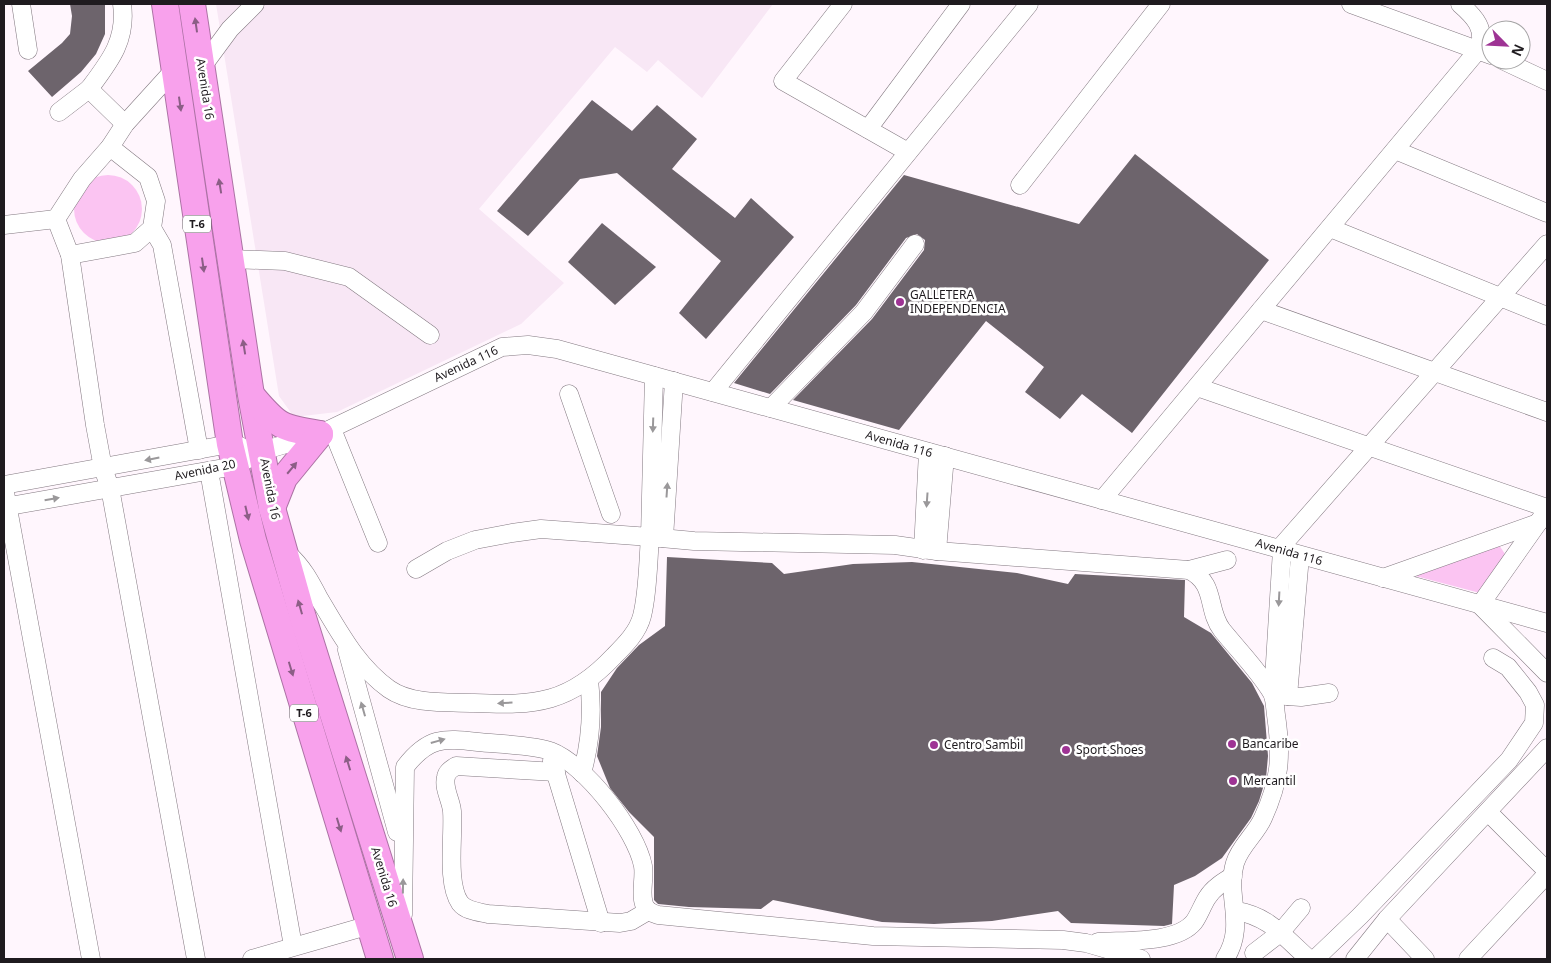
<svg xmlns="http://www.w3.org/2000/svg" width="1551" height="963" font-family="'Noto Sans',sans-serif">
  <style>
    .built { fill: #f8e7f5 }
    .green { fill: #fbc4f2 }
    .building { fill: #6d646c }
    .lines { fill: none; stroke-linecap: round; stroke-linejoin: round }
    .minor-casing { stroke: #837981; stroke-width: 19 }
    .highway-casing { stroke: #ac72a4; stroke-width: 28 }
    .minor { stroke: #fff; stroke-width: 18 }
    .highway { stroke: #f8a1ec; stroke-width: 26 }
    .oneway { fill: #8c5e86 }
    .oneway2 { fill: #9a989a }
    .poi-dot { fill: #9e3394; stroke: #fff; stroke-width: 2 }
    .labels { text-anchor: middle; stroke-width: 5; stroke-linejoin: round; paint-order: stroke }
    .shield { fill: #fff; stroke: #625f62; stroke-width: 1 }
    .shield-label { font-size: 11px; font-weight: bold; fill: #1f1b1f }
    .street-label { font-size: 12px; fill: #1f1b1f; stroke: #fff }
    .poi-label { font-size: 12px; fill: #1f1b1f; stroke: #fff; text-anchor: start }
  </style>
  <rect width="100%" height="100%" fill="#fff6fd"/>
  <polygon class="built" points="216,4 773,4 702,98 658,60 647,72 615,47 479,209 564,283 521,324 337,412 294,417 279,396"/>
  <g class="green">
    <circle cx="108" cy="209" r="34"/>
    <polygon points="1499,545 1507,557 1480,593 1408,574"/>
  </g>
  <g class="building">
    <polygon points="70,4 105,4 105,34 96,54 81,72 52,97 28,71 62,43 70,34 72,16"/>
    <polygon points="592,100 632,131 657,105 697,139 672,169 735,218 751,198 794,237 706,339 679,313 721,261 617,173 580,179 528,236 497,211"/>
    <polygon points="1135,154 1269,260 1132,433 1082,394 1060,419 1025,392 1044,367 986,321 899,430 793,400 872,319 924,250 925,240 917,234 906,238 856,305 770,394 734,383 904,175 1079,224"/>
    <polygon points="602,223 656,267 615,305 568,262"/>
    <polygon points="667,557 772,563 784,574 853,564 912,562 1017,573 1068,584 1075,574 1185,580 1184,617 1211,633 1252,683 1264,706 1268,756 1266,778 1259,801 1251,818 1222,858 1195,876 1174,885 1172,924 1164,926 1071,923 1058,911 992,921 934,924 882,922 773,900 761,909 689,907 658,904 654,900 654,837 629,812 610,788 597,756 601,727 601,692 617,668 639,645 665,626"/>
  </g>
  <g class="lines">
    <g class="minor-casing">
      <g id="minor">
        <polyline points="21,4 28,50"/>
        <path d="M122,4C127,40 110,61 89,89L125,124"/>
        <polyline points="843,4 783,81 908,152"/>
        <polyline points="1351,4 1491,55"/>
        <polyline points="1502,60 1547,81"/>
        <polyline points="202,67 230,29 255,4"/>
        <polyline points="175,69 125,124 110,147 82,179 56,219 70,255 95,425 103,468 110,488 196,959"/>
        <polyline points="59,112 89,89"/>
        <polyline points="868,129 961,4"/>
        <polyline points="1395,150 1547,213"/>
        <polyline points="1020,185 1161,4"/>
        <polyline points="4,225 56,219"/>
        <polyline points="152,228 162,245 199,450"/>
        <polyline points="1330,228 1547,316"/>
        <polyline points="70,255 135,243 152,228 156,201 148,177 110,147"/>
        <polyline points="231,259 285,261 349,277 430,335"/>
        <polyline points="1261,310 1547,412"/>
        <polyline points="1197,387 1547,508"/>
        <polyline points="713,392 1029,4"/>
        <polyline points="569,394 611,514"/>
        <polyline points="771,408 864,312 915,244"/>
        <polyline points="332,429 378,543"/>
        <polyline points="209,471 293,946"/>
        <polyline points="4,485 230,444 240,446"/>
        <polyline points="4,487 91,959"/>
        <path d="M1102,500L1479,49C1486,29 1475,17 1460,4"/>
        <polyline points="4,507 235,466 262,451 320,434 502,347 528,345 557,349 1547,623"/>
        <polyline points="1547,510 1480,605 1547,673"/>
        <polyline points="664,538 674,381"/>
        <polyline points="1279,549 1547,244"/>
        <polyline points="923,550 928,452"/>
        <polyline points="1282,550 1273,695 1301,697 1329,693"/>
        <polyline points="937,551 945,456"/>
        <path d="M288,554C303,567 311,583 320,600C340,633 357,666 389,689C412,705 447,702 474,703C536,706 570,703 614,656C625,645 638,632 642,616C648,592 648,563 650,537L694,541L895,545L937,551L1189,570C1217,584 1206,609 1222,630C1239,651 1258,670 1272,693C1275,699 1275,708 1276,715C1282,756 1280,781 1263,818C1256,834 1240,846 1235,863C1225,896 1247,925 1225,959"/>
        <polyline points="416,569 447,551 475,540 512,533 541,529 650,537 654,376"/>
        <polyline points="1189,570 1227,560"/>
        <polyline points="1383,578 1538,523"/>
        <polyline points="347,650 397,832"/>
        <polyline points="1288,696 1300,556"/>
        <polyline points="552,761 601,923"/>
        <path d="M556,772L456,766C452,769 447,771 446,777C443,788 451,800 452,811C454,835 446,883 460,903C466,911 479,912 488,914L620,923L631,921L648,911"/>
        <path d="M582,773C591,741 593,713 589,680"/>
        <polyline points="1489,813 1547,871"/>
        <path d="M1236,911C1269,916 1284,937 1309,959"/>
        <path d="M403,915L405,767C428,737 443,738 478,742C496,744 535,745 550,751C585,764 636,830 643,866C645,878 640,893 644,904C646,911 652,913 658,915L873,936L1063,940L1086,943L1141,959"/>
        <polyline points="1387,919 1425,959"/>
        <path d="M1098,942C1125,940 1176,944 1194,922C1199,915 1202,906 1207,898C1213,888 1223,882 1233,876"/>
        <polyline points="1254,953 1280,933 1301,908"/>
        <polyline points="252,959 370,925"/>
        <polyline points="1315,959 1360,916 1509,760 1534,723 1535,705 1528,692 1508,667 1493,658"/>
        <polyline points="1355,959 1387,919 1547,748"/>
        <polyline points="1468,959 1547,874"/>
      </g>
    </g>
    <g class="highway-casing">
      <g id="highway">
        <polyline points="165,4 230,444 253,540 380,959"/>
        <polyline points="192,4 251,395 272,508 303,618 410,959"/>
        <path d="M252,396C278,427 281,428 320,434"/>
        <polyline points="272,508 284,478 320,434"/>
      </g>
    </g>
    <use href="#minor" class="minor"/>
    <use href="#highway" class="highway"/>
  </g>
  <defs><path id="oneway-solid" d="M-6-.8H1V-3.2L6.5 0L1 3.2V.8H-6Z" transform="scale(1.25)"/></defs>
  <g class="oneway">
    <use href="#oneway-solid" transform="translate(196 25) rotate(-98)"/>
    <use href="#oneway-solid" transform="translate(180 104) rotate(82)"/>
    <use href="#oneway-solid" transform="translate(220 186) rotate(-99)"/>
    <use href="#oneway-solid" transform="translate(203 265) rotate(82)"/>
    <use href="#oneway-solid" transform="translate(244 347) rotate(-99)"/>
    <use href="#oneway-solid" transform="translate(292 468) rotate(-50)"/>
    <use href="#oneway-solid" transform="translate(247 513) rotate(77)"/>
    <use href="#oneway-solid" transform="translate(300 607) rotate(-106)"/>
    <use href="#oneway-solid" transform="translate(291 669) rotate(73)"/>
    <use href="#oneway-solid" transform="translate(348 763) rotate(-107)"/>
    <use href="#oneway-solid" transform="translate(339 825) rotate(73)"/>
  </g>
  <g class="oneway2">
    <use href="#oneway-solid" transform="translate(653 425) rotate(92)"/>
    <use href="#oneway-solid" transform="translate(152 459) rotate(169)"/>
    <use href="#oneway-solid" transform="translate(667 490) rotate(-86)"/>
    <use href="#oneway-solid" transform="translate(52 499) rotate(-10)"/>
    <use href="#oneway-solid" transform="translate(927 500) rotate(94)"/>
    <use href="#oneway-solid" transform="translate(1279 599) rotate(93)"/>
    <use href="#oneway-solid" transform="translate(505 703) rotate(177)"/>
    <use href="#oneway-solid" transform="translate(363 709) rotate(-106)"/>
    <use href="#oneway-solid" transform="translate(438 741) rotate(-16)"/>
    <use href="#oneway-solid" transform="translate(403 886) rotate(-89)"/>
  </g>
  <g class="poi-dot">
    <circle cx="900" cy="302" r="5"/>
    <circle cx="1232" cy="744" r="5"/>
    <circle cx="934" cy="745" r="5"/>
    <circle cx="1066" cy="750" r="5"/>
    <circle cx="1233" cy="781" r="5"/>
  </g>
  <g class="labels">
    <g class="shield">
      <rect x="183" y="215.5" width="28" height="17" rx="4"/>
      <rect x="290" y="704.5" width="28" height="17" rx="4"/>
    </g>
    <g class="shield-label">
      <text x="197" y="228">T-6</text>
      <text x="304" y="717">T-6</text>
    </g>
    <g class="street-label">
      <text transform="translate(205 89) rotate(81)" y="4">Avenida 16</text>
      <text transform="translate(466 364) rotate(-25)" y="4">Avenida 116</text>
      <text transform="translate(899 444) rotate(16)" y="4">Avenida 116</text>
      <text transform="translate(205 470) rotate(-12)" y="4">Avenida 20</text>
      <text transform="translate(270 489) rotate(79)" y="4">Avenida 16</text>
      <text transform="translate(1289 552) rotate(16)" y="4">Avenida 116</text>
      <text transform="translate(384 877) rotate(73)" y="4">Avenida 16</text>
    </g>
    <g class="poi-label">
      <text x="910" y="299">GALLETERA<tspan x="910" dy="14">INDEPENDENCIA</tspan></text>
      <text x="1242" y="748">Bancaribe</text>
      <text x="944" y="749">Centro Sambil</text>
      <text x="1076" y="754">Sport Shoes</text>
      <text x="1243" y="785">Mercantil</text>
    </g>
  </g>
  <rect width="1551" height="963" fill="none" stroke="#1f1b1f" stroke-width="10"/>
  <g transform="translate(1506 45) rotate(114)"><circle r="24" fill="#ffffff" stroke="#a5a4a5"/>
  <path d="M0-4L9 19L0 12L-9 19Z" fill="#9e3394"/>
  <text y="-8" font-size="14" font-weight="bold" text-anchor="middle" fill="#1f1b1f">N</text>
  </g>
</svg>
